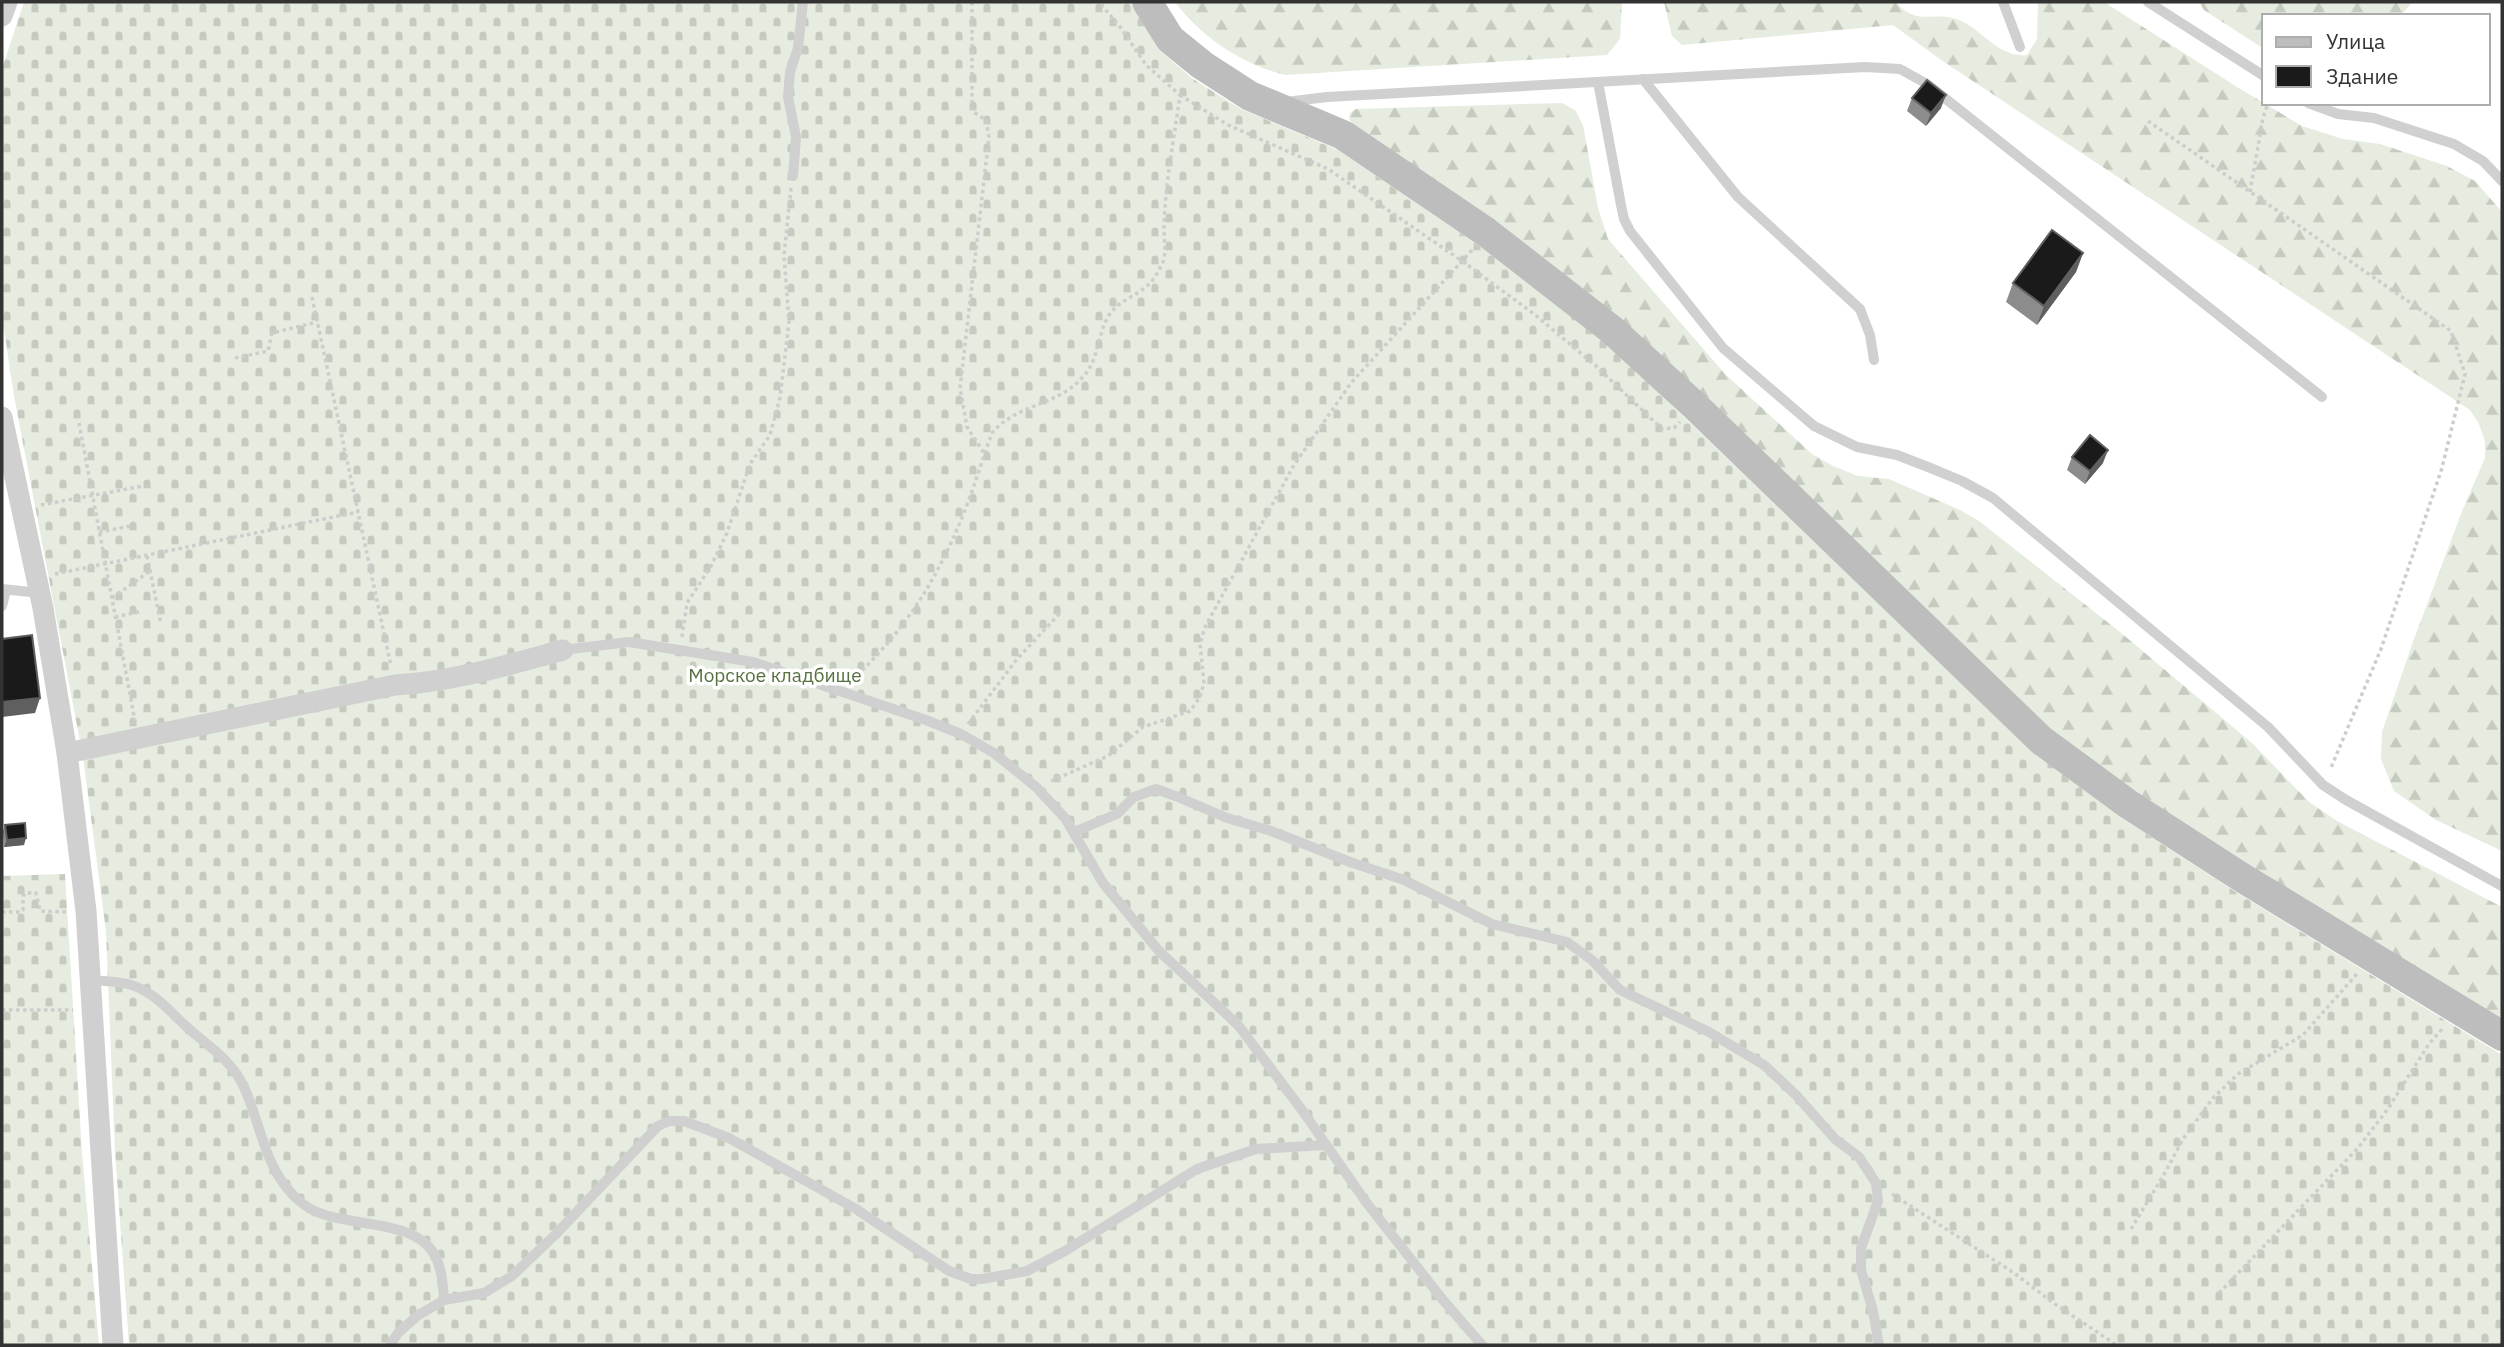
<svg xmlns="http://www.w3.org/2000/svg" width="2504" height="1347" font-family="'IBM Plex Sans',sans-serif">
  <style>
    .forest { fill: url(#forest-firs) }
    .cemetery { fill: url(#cemetery-stones) }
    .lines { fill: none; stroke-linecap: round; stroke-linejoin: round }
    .path { stroke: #cdcdcd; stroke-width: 3.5; stroke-dasharray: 3.5 3.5; stroke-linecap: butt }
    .lane { stroke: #d0d0d0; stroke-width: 10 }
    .street { stroke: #d0d0d0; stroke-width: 21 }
    .secondary { stroke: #bdbdbd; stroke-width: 30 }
    .wall { fill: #8c8c8c }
    .shaded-wall { fill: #5f5f5f }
    .building { fill: #1a1a1a; stroke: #5f5f5f; stroke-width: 2 }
    .labels { text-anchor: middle; stroke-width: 7; stroke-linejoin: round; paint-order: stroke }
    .park-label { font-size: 19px; fill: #56703f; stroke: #fff }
  </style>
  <defs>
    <pattern id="forest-firs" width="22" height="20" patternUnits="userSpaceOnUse" patternTransform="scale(1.75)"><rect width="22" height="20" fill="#e6ecdf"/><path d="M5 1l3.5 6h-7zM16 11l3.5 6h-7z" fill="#c6cbc0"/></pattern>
    <pattern id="cemetery-stones" width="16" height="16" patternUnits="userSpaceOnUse" patternTransform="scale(1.75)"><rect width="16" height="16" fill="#e6ecdf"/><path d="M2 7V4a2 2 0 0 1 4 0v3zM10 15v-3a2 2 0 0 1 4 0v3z" fill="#c6cbc0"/></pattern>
  </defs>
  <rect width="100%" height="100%" fill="#fff"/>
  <g class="forest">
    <path d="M1175,2H1622L1620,39L1607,55L1285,75C1242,64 1202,38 1175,2Z"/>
    <path d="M1664,2H1895C1920,27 1929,11 1956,19C1980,26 1997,58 2027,55L2037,39L2038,2H2104L2237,87L2302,126L2343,139L2380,144L2447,166L2475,181L2502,212V851L2436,820L2394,791L2381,759L2382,732L2414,639L2463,509L2485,458V441L2479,424L2470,410L1944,62L1893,25L1682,45L1672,36Z"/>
    <polygon points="2199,2 2412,2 2401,16 2264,16 2264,49 2204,10"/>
    <polygon points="1562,103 1575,110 1583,125 1598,208 1608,239 1725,374 1812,454 1833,466 1858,476 1889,479 1960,510 1979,521 2120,632 2253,744 2309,802 2337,821 2502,907 2502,1020 2253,867 2136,793 2049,728 1355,127 1349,119 1350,113 1356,109"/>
  </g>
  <g class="cemetery">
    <polygon points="24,2 1130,2 1158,49 1193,79 1241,109 1338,150 1487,251 1610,346 2033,752 2122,818 2231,889 2502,1055 2502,1345 129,1345 115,1152 106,931 83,757 14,396 2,316 2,69"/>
    <polygon points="65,874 82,1153 99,1345 2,1345 2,876"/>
  </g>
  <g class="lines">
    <g class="path">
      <polyline points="972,2 972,111 986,120 989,137 960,388 967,427 984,453"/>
      <polyline points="1180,95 1228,125 1328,169 1462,261 1534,314 1596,366 1662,429 1674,428 1680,422"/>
      <polyline points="2148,121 2451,331 2465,374 2442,468 2381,649 2330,770"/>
      <polyline points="2250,192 2263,118 2268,103"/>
      <polyline points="312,297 391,666"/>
      <polyline points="235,358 268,351 272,333 317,322"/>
      <polyline points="79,423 135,721"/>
      <polyline points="41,505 143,486"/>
      <polyline points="99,532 131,526"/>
      <polyline points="147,556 161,624"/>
      <polyline points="55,574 358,512"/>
      <polyline points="112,598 150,571"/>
      <polyline points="115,617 142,611"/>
      <polyline points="682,637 687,603 711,566 727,533 750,464 770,435 780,398 789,322 784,255 791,188"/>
      <path d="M852,680C904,632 937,580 963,515C974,488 982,460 992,433C1016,404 1057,406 1082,378C1099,361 1097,335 1109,315C1120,299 1138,296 1150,283C1155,278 1159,270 1162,264C1167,255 1164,239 1164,228C1165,184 1174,139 1180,95L1146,65L1121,28L1099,2"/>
      <polyline points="968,724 1017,659 1062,611"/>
      <polyline points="1051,781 1108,756 1143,727 1190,711 1200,697 1204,683 1200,644 1205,627 1294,465 1351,383 1472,250"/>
      <polyline points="2,912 20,912 23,910 23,896 25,893 36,893 40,911 66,912"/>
      <polyline points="2,1010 73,1010"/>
      <polyline points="1892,1194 2014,1273 2052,1302 2115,1344"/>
      <polyline points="2131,1229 2166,1171 2183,1139 2213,1098 2238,1074 2303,1035 2357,974"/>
      <polyline points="2219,1293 2358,1148 2387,1110 2429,1044 2444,1027"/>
      <polyline points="2500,1345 2502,1343"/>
    </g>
    <g class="lane">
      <polyline points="2003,2 2020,47"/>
      <polyline points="2148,2 2264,76"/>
      <polyline points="1643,79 1738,197 1860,309 1870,335 1874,360"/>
      <polyline points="1598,82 1621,205 1624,219 1630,231 1723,348 1814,426 1857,447 1897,455 1928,467 1962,481 1993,498 2268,727 2323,785 2346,800 2502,886"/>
      <polyline points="1286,102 1327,97 1865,67 1900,69 1927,84 2322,397"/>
      <polyline points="2308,103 2338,114 2374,118 2454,144 2483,161 2502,181"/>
      <polyline points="793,176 796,137 788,97 790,72 798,48 803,2"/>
      <polyline points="2,589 40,593"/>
      <polyline points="2,606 6,590"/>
      <polyline points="563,650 629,642 753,662 926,720 961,734 994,753 1036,787 1065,818 1103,883 1159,951 1238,1025 1302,1110 1366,1202 1443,1300 1482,1345"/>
      <polyline points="1074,832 1117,814 1134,797 1156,789 1178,797 1227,818 1271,831 1350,862 1404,880 1492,924 1567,942 1592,960 1620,990 1709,1032 1764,1065 1796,1095 1835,1139 1859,1157 1876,1183 1878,1201 1861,1248 1861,1270 1873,1311 1879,1345"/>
      <path d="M91,980C103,981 116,981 128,984C154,991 169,1011 188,1028C208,1046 231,1060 243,1085C259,1118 263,1159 287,1188C292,1195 303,1205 311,1209C344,1228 414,1218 434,1254C442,1268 443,1284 444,1300"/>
      <polyline points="390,1345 398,1333 417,1316 444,1300 484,1293 512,1276 555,1235 658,1126 669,1121 684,1121 729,1138 856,1209 949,1271 971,1279 982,1279 1027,1271 1065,1251 1197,1169 1256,1149 1326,1145"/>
    </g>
    <g class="street">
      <polyline points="2,16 7,2"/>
      <polyline points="2,417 43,608 67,753 86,911 113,1345"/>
      <path d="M67,753L395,685C452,682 508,665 563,650"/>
    </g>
    <polyline class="secondary" points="1147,2 1170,39 1202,65 1250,96 1343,135 1486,232 1612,330 1695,406 2041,740 2128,804 2241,877 2502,1036"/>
  </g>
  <g class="wall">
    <polygon points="1912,98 1941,108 1926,126 1907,111"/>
    <polygon points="2083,253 2076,272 2037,325 2006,302 2013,283"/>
    <polygon points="2072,457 2103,463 2085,484 2067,470"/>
    <polygon points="5,825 24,845 4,847 3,831"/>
  </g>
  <g class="shaded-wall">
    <polygon points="1946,95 1941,108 1926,126 1931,113"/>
    <polygon points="2083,253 2076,272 2037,325 2044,306"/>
    <polygon points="2108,450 2103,463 2085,484 2090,471"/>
    <polygon points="40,698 35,713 2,717 2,702"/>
    <polygon points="26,838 24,845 4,847 7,840"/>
  </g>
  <g class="building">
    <polygon points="1927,80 1946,95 1931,113 1912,98"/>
    <polygon points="2052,230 2083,253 2044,306 2013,283"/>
    <polygon points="2090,435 2108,450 2090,471 2072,457"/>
    <polygon points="32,635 40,698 2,702 2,639"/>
    <polygon points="25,823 26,838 7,840 5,825"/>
  </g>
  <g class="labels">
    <g class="park-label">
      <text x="775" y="682">Морское кладбище</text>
    </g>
  </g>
  <rect width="2504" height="1347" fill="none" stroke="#333333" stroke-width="7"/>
  <rect x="2262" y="14" width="228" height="91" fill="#ffffff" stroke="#adadad" stroke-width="2"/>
  <rect x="2276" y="37" width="35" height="10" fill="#bdbdbd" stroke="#adadad" stroke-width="2"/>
  <text x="2326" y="49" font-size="21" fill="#333333">Улица</text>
  <rect x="2276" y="66" width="35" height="21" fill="#1a1a1a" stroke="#adadad" stroke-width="2"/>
  <text x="2326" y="84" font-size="21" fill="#333333">Здание</text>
</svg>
